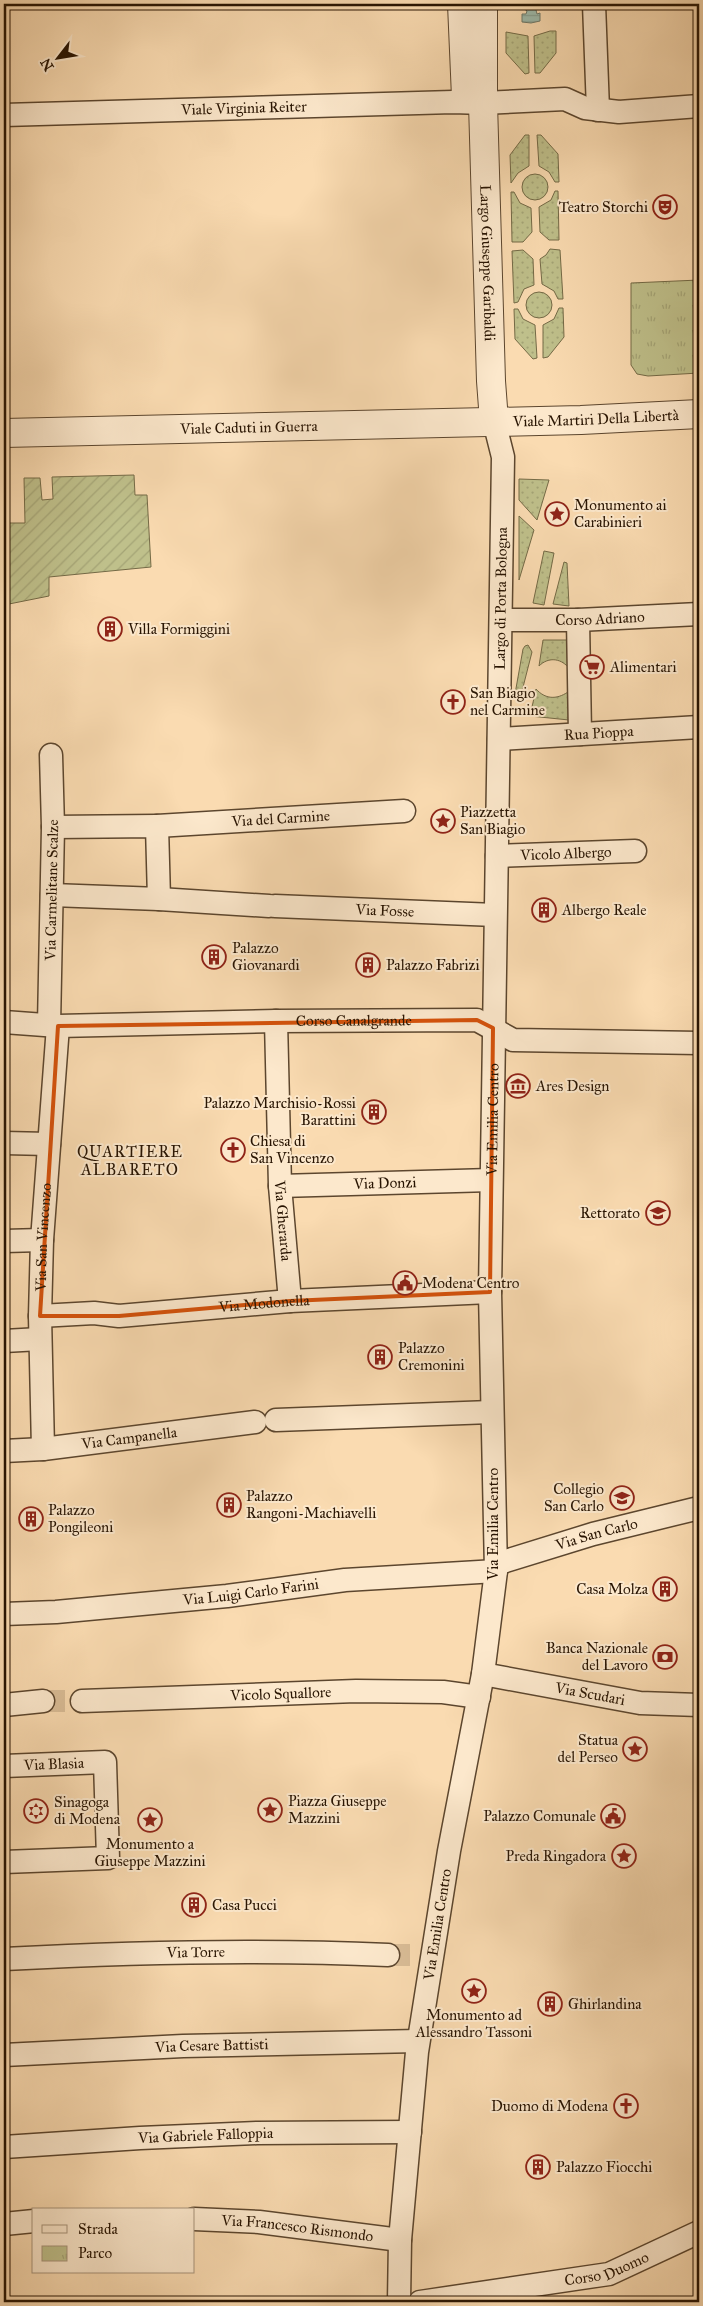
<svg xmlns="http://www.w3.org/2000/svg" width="703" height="2306" font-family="'IM FELL Great Primer',serif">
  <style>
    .grass { fill: url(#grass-dots); stroke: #746a46 }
    .park { fill: url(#park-tufts); stroke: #746a46 }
    .garden { fill: url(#garden-furrows); stroke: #746a46 }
    .water { fill: url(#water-rules); stroke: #6f7868 }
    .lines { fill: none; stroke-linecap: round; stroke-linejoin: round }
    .minor-tunnel { stroke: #dabd97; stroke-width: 22; stroke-dasharray: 22 11; stroke-linecap: butt }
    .minor-casing { stroke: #5c462e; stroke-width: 25 }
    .tertiary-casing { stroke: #5c462e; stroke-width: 30 }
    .minor { stroke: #fce8cc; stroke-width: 22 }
    .tertiary { stroke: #fce8cc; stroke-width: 28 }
    .marked { fill: none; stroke: #d5520b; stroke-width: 4; stroke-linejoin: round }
    .labels { text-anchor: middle; stroke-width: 4; stroke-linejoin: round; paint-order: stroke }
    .street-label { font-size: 15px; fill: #281402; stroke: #fce8cc }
    .poi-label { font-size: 15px; fill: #281402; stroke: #fce8cc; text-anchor: start }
    .neighbourhood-label { font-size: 16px; letter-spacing: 1px; fill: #281402; stroke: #fce8cc }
  </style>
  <defs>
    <pattern id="grass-dots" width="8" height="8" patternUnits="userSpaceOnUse" patternTransform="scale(1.25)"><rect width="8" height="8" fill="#bfc08b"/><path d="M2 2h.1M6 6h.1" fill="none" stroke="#a4a476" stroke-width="1.8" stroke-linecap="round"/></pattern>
    <pattern id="park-tufts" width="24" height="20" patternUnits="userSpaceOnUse" patternTransform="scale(1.25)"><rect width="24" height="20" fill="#bfc08b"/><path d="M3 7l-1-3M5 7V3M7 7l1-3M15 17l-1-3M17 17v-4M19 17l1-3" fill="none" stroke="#a4a476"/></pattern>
    <pattern id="garden-furrows" width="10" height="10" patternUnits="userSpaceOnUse" patternTransform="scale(1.25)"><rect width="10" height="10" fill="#bfc08b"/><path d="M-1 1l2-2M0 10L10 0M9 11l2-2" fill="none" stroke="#a4a476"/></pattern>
    <pattern id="water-rules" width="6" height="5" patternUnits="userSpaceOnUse" patternTransform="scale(1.25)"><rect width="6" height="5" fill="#9ebbac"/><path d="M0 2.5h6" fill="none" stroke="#88a092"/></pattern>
  </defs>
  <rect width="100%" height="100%" fill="#fadbb1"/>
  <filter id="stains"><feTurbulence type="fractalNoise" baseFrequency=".004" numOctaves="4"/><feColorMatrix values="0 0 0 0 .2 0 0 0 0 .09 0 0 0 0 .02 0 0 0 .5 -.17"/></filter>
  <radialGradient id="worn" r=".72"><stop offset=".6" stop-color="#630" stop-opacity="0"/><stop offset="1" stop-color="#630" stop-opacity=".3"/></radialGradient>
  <g class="grass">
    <polygon points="550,31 556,31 556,53 540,73 535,73 534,36"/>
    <polygon points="506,32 528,36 529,73 525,74 506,53"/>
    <polygon points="525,135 529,135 529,166 518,173 511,183 510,155"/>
    <polygon points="537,135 541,135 558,154 559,182 555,182 549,172 539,166"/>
    <circle cx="535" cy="187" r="13"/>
    <polygon points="555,191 558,191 559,240 549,240 540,232 539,207 551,200"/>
    <polygon points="511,192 514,192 520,203 531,208 532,232 523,242 512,242"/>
    <polygon points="550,249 560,250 563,299 558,299 554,291 542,284 540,259 546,255"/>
    <polygon points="523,250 533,259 534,285 524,289 518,302 514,303 512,251"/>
    <circle cx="539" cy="305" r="13"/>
    <polygon points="559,308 563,308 564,337 548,357 543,358 543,325 554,319"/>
    <polygon points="514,309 518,309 523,319 535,325 537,358 533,359 515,339"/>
    <polygon points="519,479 549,480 537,520 519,500"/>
    <polygon points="519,516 534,530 519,580"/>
    <polygon points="544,551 554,553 544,605 533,603"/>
    <polygon points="564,562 567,563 569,606 553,604"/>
    <path d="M543,640H568V667C560,658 548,657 539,666Z"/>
    <polygon points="528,645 532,652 521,695 517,701 515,694 523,649 525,646"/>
    <path d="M536,689C545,699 556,700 568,692L569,720L530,716Z"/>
  </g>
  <polygon class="park" points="699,280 699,373 648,376 637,374 631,365 631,283"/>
  <polygon class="garden" points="134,475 135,495 147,495 151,567 49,577 49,596 4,605 4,523 25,523 24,478 40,478 42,500 53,499 52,477"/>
  <polygon class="water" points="518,4 542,4 536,10 537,14 540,13 540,21 531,23 522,22 522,14 526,14 527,11"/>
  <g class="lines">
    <g class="minor-tunnel">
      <polyline points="43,1701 82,1701"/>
      <polyline points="388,1955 421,1955"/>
    </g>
    <g class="minor-casing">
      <g id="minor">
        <polyline points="594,4 598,110"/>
        <path id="s1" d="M4,115L453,102L483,103L565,99L585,108L619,112L699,106"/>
        <path id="s2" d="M501,620H578L699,614"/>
        <polyline points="578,620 580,734"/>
        <path id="s3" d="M499,739L699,727"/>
        <path id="s4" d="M157,826L404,811"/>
        <path id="s5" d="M497,856L635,851"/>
        <polyline points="52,895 159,899 157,826 53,827"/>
        <polyline points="159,899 269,906"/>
        <path id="s6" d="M275,906L495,915"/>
        <path id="s7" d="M276,1021L280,1186L290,1301"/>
        <path id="s8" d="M4,1022L58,1026L276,1021L477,1020L513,1040L699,1043"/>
        <path id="s9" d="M49,1025L53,827L51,755"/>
        <polyline points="4,1143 49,1144"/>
        <path id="s10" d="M280,1186L491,1180"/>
        <polyline points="4,1241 42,1240"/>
        <path id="s11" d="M40,1316L94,1313L119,1316L290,1301L490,1292"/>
        <polyline points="4,1341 40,1339"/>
        <polyline points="276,1420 491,1412"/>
        <path id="s12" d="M43,1449L40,1316L42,1240L58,1026"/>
        <path id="s13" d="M4,1451L43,1449L255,1422"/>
        <path id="s14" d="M496,1564L593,1534L699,1508"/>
        <path id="s15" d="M4,1614L56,1612L227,1596L345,1580L496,1571"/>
        <path id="s16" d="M483,1674L640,1703L699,1705"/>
        <path id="s17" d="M82,1701L356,1691L443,1692L479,1697"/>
        <polyline points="4,1705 43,1701"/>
        <path id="s18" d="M4,1766L105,1762L108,1858L4,1862"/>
        <path id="s19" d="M4,1959C133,1952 258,1949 388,1955"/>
        <path id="s20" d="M4,2055L183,2046L418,2041"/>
        <path id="s21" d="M4,2147L140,2138L257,2133L410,2132"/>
        <path id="s22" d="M194,2219L259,2222L400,2240"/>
        <polyline points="4,2224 34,2221"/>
        <path id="s23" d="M399,2302L400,2240L417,2052L449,1851L483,1674L496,1571L490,1292L503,457L494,421"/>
        <path id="s24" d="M420,2302L609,2274L699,2232"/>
      </g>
    </g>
    <g class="tertiary-casing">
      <g id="tertiary">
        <polyline points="462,4 466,97"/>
        <path id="s25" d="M483,4V103L491,381L494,421"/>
        <path id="s26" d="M4,433L581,420L699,414"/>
      </g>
    </g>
    <use href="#minor" class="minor"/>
    <use href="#tertiary" class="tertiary"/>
  </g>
  <path class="marked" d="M477,1020L493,1028L490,1292L290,1301L119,1316H40L58,1026Z"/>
  <defs>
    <g id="theatre-ring" transform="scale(1.25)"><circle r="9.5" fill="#fce8cc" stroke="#8f2418" stroke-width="1.5"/><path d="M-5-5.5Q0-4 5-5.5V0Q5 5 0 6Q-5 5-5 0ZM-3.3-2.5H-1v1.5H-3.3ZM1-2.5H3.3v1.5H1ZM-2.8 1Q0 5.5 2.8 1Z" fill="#8f2418"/></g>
    <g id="sight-ring" transform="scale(1.25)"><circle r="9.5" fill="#fce8cc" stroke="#8f2418" stroke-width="1.5"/><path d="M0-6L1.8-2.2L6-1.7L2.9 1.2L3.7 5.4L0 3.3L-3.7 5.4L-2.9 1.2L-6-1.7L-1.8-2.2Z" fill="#8f2418"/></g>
    <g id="building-ring" transform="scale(1.25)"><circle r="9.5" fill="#fce8cc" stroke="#8f2418" stroke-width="1.5"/><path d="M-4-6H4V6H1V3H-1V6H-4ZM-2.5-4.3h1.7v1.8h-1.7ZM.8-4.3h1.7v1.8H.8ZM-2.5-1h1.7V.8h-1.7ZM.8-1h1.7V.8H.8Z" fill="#8f2418"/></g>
    <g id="supermarket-ring" transform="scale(1.25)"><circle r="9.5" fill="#fce8cc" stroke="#8f2418" stroke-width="1.5"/><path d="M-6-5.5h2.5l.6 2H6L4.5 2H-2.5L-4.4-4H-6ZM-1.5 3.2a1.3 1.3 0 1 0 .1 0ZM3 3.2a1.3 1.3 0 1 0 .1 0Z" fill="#8f2418"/></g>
    <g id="church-ring" transform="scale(1.25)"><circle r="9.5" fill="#fce8cc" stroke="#8f2418" stroke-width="1.5"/><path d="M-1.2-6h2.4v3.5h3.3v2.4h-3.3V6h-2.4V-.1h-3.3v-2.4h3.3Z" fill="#8f2418"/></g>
    <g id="museum-ring" transform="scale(1.25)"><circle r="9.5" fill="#fce8cc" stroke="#8f2418" stroke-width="1.5"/><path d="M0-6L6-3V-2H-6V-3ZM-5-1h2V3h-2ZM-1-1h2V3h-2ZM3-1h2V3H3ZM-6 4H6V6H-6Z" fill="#8f2418"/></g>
    <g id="university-ring" transform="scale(1.25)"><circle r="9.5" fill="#fce8cc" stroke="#8f2418" stroke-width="1.5"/><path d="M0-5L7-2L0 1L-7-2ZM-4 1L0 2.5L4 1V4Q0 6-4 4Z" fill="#8f2418"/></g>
    <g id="civic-ring" transform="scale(1.25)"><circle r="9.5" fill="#fce8cc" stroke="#8f2418" stroke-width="1.5"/><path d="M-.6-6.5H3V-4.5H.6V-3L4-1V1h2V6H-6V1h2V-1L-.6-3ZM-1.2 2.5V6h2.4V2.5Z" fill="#8f2418"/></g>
    <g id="bank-ring" transform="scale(1.25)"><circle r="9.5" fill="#fce8cc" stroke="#8f2418" stroke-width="1.5"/><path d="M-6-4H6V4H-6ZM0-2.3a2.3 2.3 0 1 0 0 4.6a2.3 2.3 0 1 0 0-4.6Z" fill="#8f2418"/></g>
    <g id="synagogue-ring" transform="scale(1.25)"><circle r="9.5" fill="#fce8cc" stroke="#8f2418" stroke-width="1.5"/><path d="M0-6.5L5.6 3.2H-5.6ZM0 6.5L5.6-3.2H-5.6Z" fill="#8f2418"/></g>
  </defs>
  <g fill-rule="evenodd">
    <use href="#theatre-ring" x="665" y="207"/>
    <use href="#sight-ring" x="557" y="514"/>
    <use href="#building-ring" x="110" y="629"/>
    <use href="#supermarket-ring" x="592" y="667"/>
    <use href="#church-ring" x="453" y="702"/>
    <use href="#sight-ring" x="443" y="821"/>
    <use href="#building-ring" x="544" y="910"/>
    <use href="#building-ring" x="214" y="957"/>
    <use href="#building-ring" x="368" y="965"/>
    <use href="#museum-ring" x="518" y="1086"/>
    <use href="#building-ring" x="374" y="1112"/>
    <use href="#church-ring" x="233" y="1150"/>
    <use href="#university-ring" x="658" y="1213"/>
    <use href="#civic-ring" x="405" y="1283"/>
    <use href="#building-ring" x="380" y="1357"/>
    <use href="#university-ring" x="622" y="1498"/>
    <use href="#building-ring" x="229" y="1505"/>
    <use href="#building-ring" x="31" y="1519"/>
    <use href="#building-ring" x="665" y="1589"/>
    <use href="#bank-ring" x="665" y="1657"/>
    <use href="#sight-ring" x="635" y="1749"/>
    <use href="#sight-ring" x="270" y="1810"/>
    <use href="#synagogue-ring" x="36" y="1811"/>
    <use href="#civic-ring" x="613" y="1816"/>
    <use href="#sight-ring" x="150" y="1820"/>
    <use href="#sight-ring" x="624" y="1856"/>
    <use href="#building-ring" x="194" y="1905"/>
    <use href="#sight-ring" x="474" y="1991"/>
    <use href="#building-ring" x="550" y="2004"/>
    <use href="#church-ring" x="626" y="2106"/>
    <use href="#building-ring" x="538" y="2167"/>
  </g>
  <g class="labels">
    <g class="street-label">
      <text dy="5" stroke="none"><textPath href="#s1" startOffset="240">Viale Virginia Reiter</textPath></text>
      <text dy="5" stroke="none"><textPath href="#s25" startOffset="259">Largo Giuseppe Garibaldi</textPath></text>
      <text dy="5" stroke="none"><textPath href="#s26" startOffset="592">Viale Martiri Della Libertà</textPath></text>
      <text dy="5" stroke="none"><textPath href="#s26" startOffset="245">Viale Caduti in Guerra</textPath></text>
      <text dy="5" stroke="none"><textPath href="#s23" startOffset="1711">Largo di Porta Bologna</textPath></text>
      <text dy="5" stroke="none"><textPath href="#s2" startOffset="99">Corso Adriano</textPath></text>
      <text dy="5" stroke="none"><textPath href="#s3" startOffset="100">Rua Pioppa</textPath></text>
      <text dy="5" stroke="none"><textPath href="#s4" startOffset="124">Via del Carmine</textPath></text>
      <text dy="5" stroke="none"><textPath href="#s5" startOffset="69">Vicolo Albergo</textPath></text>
      <text dy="5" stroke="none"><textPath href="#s9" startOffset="135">Via Carmelitane Scalze</textPath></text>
      <text dy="5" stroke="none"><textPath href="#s6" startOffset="110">Via Fosse</textPath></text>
      <text dy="5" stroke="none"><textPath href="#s8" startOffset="350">Corso Canalgrande</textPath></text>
      <text dy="5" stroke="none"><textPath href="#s23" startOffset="1190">Via Emilia Centro</textPath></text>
      <text dy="5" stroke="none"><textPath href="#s10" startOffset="105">Via Donzi</textPath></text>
      <text dy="5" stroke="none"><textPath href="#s7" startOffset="200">Via Gherarda</textPath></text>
      <text dy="5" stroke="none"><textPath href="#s12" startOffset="212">Via San Vincenzo</textPath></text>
      <text dy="5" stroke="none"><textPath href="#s11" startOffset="225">Via Modonella</textPath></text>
      <text dy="5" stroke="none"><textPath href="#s13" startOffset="126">Via Campanella</textPath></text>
      <text transform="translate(493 1524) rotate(-90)" y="5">Via Emilia Centro</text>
      <text dy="5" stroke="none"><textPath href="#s14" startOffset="105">Via San Carlo</textPath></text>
      <text dy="5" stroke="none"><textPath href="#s15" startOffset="248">Via Luigi Carlo Farini</textPath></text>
      <text dy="5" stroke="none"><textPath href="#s17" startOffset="199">Vicolo Squallore</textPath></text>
      <text dy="5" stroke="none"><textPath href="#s16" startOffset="109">Via Scudari</textPath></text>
      <text dy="5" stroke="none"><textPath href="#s18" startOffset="50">Via Blasia</textPath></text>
      <text dy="5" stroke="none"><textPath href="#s23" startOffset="380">Via Emilia Centro</textPath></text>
      <text dy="5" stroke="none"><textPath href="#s19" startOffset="192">Via Torre</textPath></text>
      <text dy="5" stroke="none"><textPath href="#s20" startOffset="208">Via Cesare Battisti</textPath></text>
      <text dy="5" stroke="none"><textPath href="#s21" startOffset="202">Via Gabriele Falloppia</textPath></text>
      <text dy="5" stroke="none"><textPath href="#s22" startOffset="104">Via Francesco Rismondo</textPath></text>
      <text dy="5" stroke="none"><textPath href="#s24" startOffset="190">Corso Duomo</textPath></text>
    </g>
    <g class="poi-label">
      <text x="648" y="212" text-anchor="end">Teatro Storchi</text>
      <text x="574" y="510">Monumento ai<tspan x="574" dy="17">Carabinieri</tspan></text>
      <text x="128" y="634">Villa Formiggini</text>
      <text x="610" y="672">Alimentari</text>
      <text x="470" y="698">San Biagio<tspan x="470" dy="17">nel Carmine</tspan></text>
      <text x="460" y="817">Piazzetta<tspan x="460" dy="17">San Biagio</tspan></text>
      <text x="562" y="915">Albergo Reale</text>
      <text x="232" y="953">Palazzo<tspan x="232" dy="17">Giovanardi</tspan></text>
      <text x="386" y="970">Palazzo Fabrizi</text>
      <text x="536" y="1091">Ares Design</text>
      <text x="356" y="1108" text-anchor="end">Palazzo Marchisio-Rossi<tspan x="356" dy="17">Barattini</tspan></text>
      <text x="250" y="1146">Chiesa di<tspan x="250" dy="17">San Vincenzo</tspan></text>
      <text x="640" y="1218" text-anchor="end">Rettorato</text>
      <text x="422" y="1288">Modena Centro</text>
      <text x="398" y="1353">Palazzo<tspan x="398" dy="17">Cremonini</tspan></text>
      <text x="604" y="1494" text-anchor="end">Collegio<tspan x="604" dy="17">San Carlo</tspan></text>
      <text x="246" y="1501">Palazzo<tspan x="246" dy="17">Rangoni-Machiavelli</tspan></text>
      <text x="48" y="1515">Palazzo<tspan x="48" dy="17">Pongileoni</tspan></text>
      <text x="648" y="1594" text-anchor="end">Casa Molza</text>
      <text x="648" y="1653" text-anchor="end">Banca Nazionale<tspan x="648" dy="17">del Lavoro</tspan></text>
      <text x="618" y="1745" text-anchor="end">Statua<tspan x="618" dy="17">del Perseo</tspan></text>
      <text x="288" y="1806">Piazza Giuseppe<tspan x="288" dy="17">Mazzini</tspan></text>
      <text x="54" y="1807">Sinagoga<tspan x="54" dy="17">di Modena</tspan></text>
      <text x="596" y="1821" text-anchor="end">Palazzo Comunale</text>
      <text x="150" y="1849" text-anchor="middle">Monumento a<tspan x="150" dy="17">Giuseppe Mazzini</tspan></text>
      <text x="606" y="1861" text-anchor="end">Preda Ringadora</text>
      <text x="212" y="1910">Casa Pucci</text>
      <text x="568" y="2009">Ghirlandina</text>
      <text x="474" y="2020" text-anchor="middle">Monumento ad<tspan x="474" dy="17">Alessandro Tassoni</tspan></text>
      <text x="608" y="2111" text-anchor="end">Duomo di Modena</text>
      <text x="556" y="2172">Palazzo Fiocchi</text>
    </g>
    <g class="neighbourhood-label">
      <text x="130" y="1157">QUARTIERE<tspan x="130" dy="18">ALBARETO</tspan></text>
    </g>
  </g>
  <rect width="703" height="2306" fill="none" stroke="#fadbb1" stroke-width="20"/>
  <rect x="5" y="5" width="693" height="2296" fill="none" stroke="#281402" stroke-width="2.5"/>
  <rect x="10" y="10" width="683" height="2286" fill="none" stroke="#281402"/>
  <rect x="32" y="2208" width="162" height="65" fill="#fce8cc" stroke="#a7937b"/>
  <rect x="42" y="2225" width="25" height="8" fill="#fce8cc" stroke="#a7937b"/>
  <text x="78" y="2234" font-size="15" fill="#281402">Strada</text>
  <rect x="42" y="2246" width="25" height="15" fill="url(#park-tufts)" stroke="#a7937b"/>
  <text x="78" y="2258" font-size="15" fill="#281402">Parco</text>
  <g transform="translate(58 58) rotate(239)" stroke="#fce8cc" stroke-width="4" paint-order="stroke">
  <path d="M0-4L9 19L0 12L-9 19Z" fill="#281402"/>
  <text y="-8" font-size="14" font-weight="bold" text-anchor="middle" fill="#281402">N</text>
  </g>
  <rect width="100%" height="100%" filter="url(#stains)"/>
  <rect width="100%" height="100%" fill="url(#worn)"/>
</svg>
